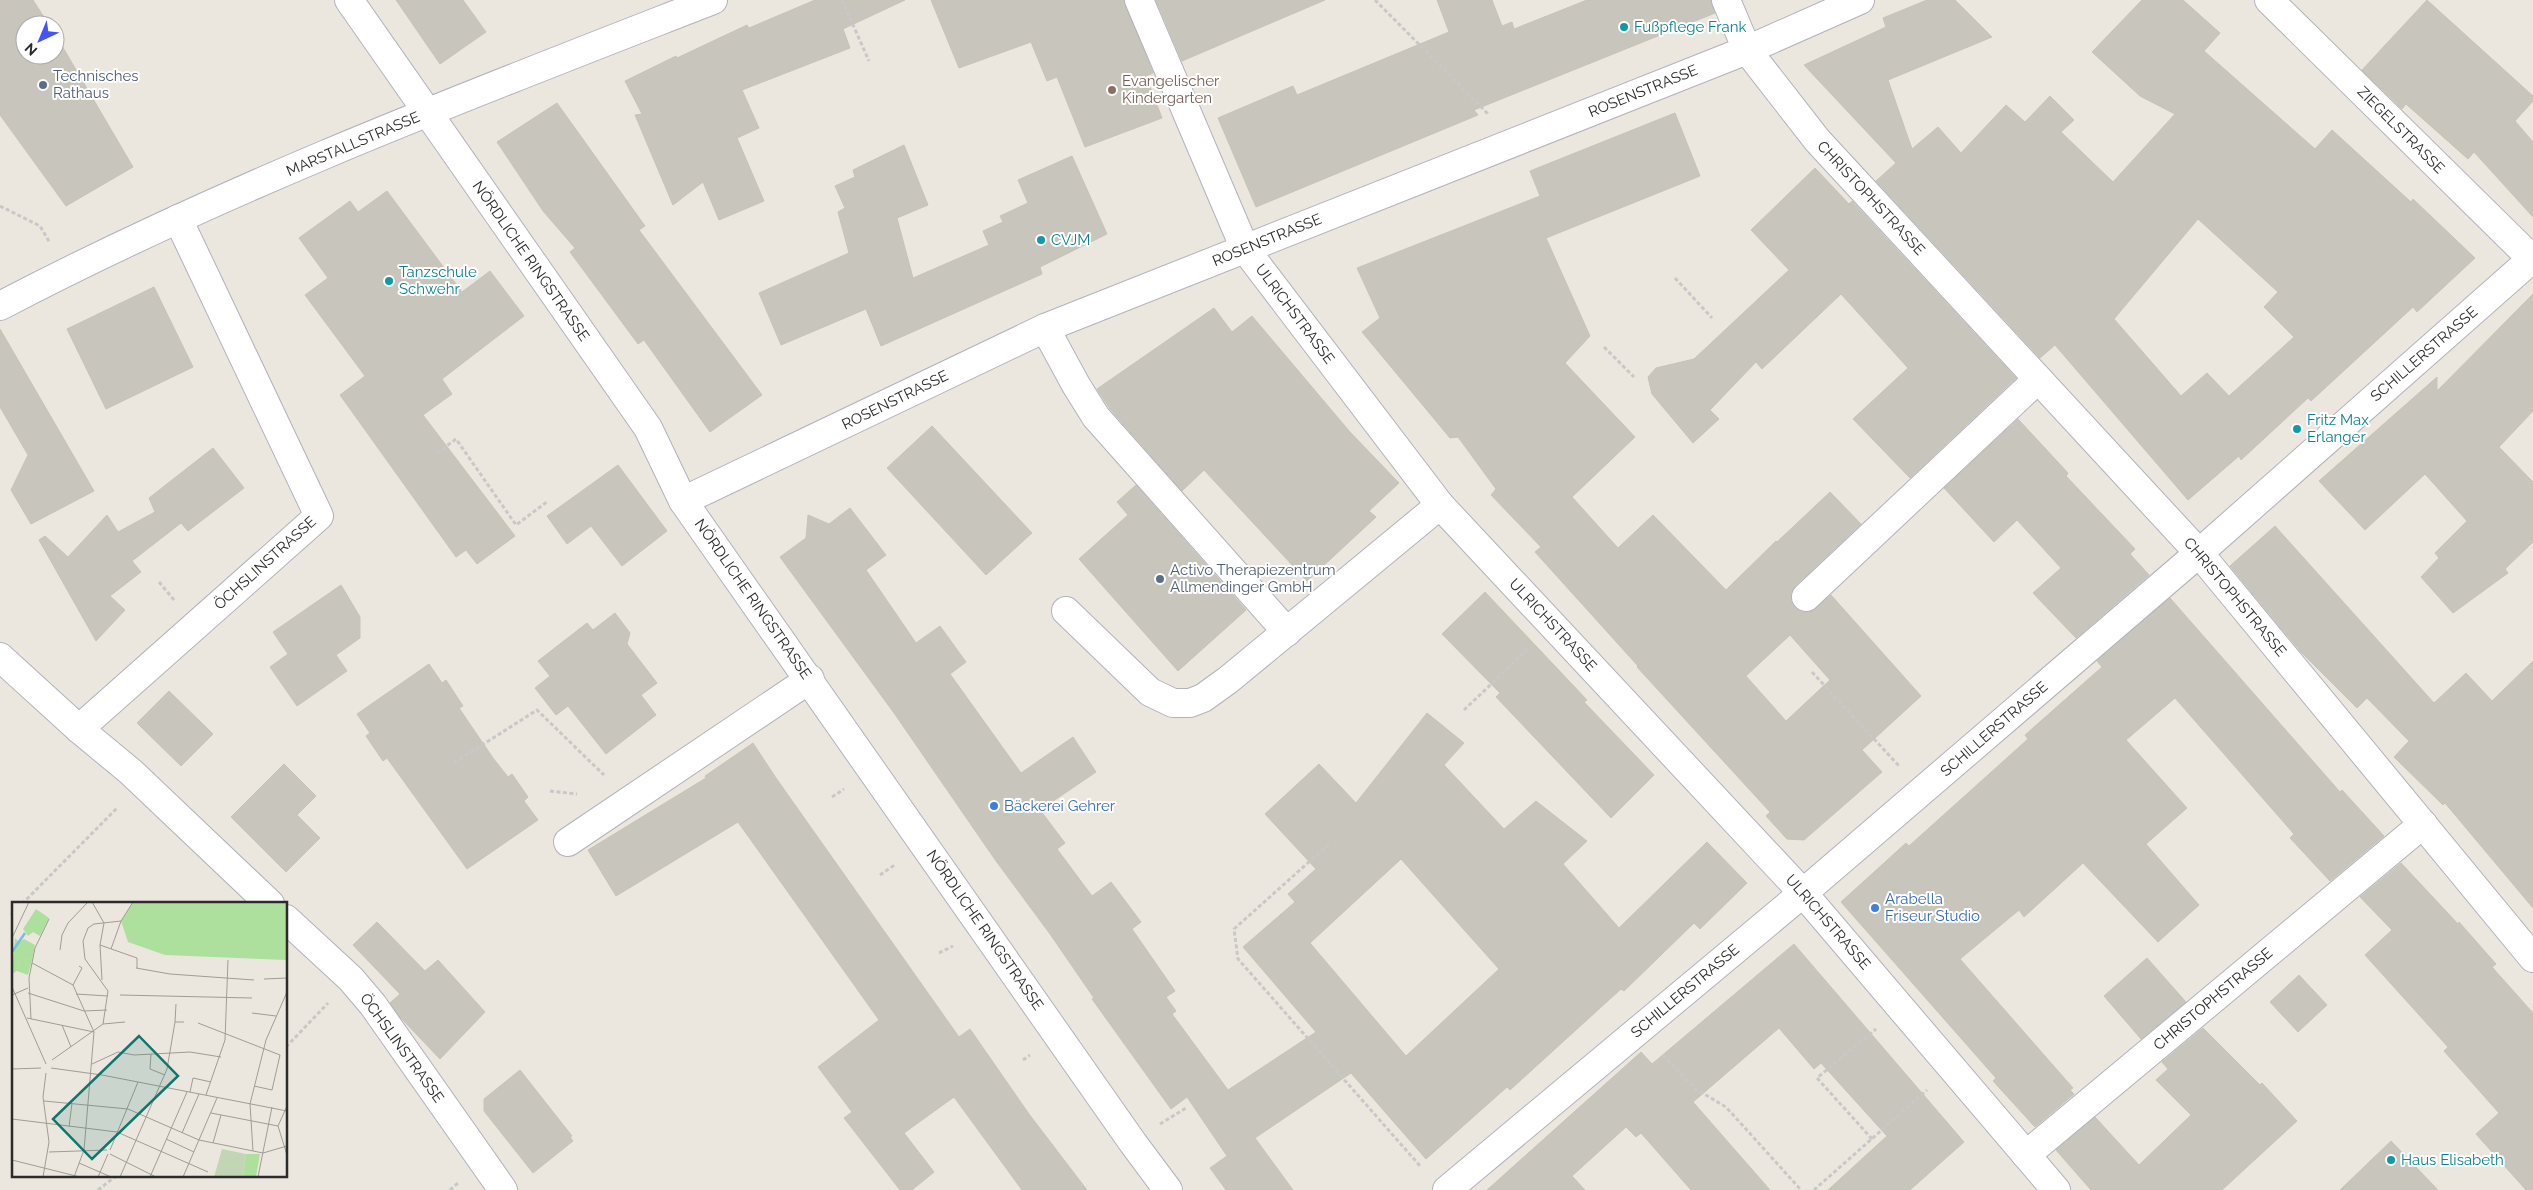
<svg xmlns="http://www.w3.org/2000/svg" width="2533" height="1190" font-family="Raleway,sans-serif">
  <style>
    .building { fill: #c8c5bc; stroke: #c7c3b7; fill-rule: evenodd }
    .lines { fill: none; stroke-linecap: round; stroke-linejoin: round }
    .minor-casing { stroke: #b1b2be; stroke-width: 30 }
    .path { stroke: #c8c8c8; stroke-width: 3; stroke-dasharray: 4 2.5; stroke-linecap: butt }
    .minor { stroke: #fff; stroke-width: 28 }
    .culture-dot { fill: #0f9aa8; stroke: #fff; stroke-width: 2 }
    .service-dot { fill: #5c6f8a; stroke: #fff; stroke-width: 2 }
    .education-dot { fill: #8d6e63; stroke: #fff; stroke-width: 2 }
    .shop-dot { fill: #3f7fe0; stroke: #fff; stroke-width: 2 }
    .labels { text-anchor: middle; stroke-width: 4; stroke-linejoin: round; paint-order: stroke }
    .culture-label { font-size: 15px; fill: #0d838f; stroke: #fff; text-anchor: start }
    .service-label { font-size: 15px; fill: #4e5e75; stroke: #fff; text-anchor: start }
    .education-label { font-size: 15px; fill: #785e54; stroke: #fff; text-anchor: start }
    .street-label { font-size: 15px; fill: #2b2b2b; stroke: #fff }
    .shop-label { font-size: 15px; fill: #366cbe; stroke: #fff; text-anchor: start }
    .inset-river { fill: none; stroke: #75bfe9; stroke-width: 2.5 }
    .inset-road { fill: none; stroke: #9f9c96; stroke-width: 1 }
    .view { fill: #0f766e; fill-opacity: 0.15; stroke: #0f766e; stroke-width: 2.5 }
    .inset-edge { fill: none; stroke: #2b2b2b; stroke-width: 2.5 }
  </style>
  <rect width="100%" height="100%" fill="#ece7de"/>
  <g class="building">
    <polygon points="0,0 33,0 49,25 25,25 25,55 55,55 55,34 133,167 66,206 0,115"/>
    <polygon points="396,0 463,0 486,32 440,64"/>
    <polygon points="815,0 905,0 843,29 850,48 742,90 759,128 737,138 764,201 719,220 703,182 673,205 635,115 642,114 625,81 676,56 677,58 747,25 749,28"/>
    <polygon points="931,0 1124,0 1153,73 1146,76 1162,118 1085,147 1057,77 1047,81 1031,42 959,68"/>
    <polygon points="1156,0 1325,0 1182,61"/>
    <polygon points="1437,0 1492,0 1502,26 1512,22 1514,29 1587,0 1711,0 1715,13 1474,110 1478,115 1256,207 1218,118 1293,86 1297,95 1449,32"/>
    <path d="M1927,0H1955L1992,37L1888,80L1912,149L1938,127L1961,153L2006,105L2025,122L2050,96L2074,120L2061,132L2113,182L2175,114L2140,96L2092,52L2142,0H2183L2220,33L2204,51L2315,149L2332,130L2411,202L2413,199L2475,258L2417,312L2413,307L2311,401L2308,398L2241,460L2239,456L2188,500L2055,345L2040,358L1876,181L1896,163L1804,65L1886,27L1883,18ZM2198,219L2278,292L2264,307L2294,337L2229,396L2207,373L2181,396L2114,319Z"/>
    <polygon points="2427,0 2533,96 2533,101 2515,121 2533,142 2533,217 2474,152 2468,159 2406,104 2402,109 2362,70"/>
    <polygon points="557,103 645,226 639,230 762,395 710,432 644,340 638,344 570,252 575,248 543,211 497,142"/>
    <path d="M1675,113L1700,176L1546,238L1590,336L1565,363L1635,437L1572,497L1618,548L1653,515L1726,590L1776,541L1777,542L1830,492L1861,524L1795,586L1791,593V601L1795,608L1801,612H1809L1831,595L1921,696L1862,750L1882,772L1804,840L1787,839L1766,816L1770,812L1637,667L1638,666L1535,552L1541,547L1491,495L1496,489L1458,437L1450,438L1362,332L1380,318L1357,268L1540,196L1530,171ZM1790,635L1830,680L1786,721L1746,676Z"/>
    <polygon points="904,145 928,205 897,218 913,278 989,245 983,231 1003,222 1000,216 1028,203 1018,180 1072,156 1107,234 1040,267 1042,274 881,346 866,309 781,345 759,293 849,253 838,212 845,208 835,186 855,177 853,170"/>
    <polygon points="1815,168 1849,204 1852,201 2016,378 1910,478 1853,419 1908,368 1841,294 1762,369 1756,362 1710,410 1719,419 1693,443 1652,394 1648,377 1656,368 1694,359 1789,270 1751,230"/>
    <polygon points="387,191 462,292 490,271 524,316 442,379 452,394 423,415 515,536 477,564 466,550 456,557 340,395 365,376 305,295 328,278 299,238 350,201 358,212"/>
    <polygon points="154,287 193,367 106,409 67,329"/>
    <polygon points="2533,294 2533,411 2499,447 2533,482 2533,542 2505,569 2508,573 2453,613 2421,577 2439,558 2435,553 2467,521 2425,474 2365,530 2319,481 2437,377 2437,391"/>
    <polygon points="1214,308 1232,332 1252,316 1350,432 1399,483 1369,511 1376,517 1307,581 1204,470 1182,491 1110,409 1097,389"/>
    <polygon points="0,329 94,491 31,524 11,490 28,455 0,407"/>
    <polygon points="2018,419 2068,473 2066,476 2135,549 2130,554 2149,575 2076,638 2033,593 2061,568 2017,520 1994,542 1944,488"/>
    <polygon points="932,426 1032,533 986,575 887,468"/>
    <polygon points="213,448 244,488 188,531 181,523 132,561 141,572 110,596 125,610 96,641 39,540 45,536 68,557 107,515 118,532 155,512 149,498"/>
    <polygon points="618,465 667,531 622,566 591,526 567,544 547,516"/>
    <polygon points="1136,485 1246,610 1178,671 1079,559 1128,515 1117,502"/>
    <path d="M850,508L886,555L866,570L916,643L940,626L966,662L950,674L1021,773L1073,737L1096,772L1040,810L1065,843L1057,849L1092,896L1111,882L1141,922L1132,929L1175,991L1166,997L1176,1011L1172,1014L1228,1090L1316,1032L1243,947L1295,902L1288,894L1316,869L1265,814L1319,764L1356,803L1427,713L1464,743L1444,765L1504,829L1536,801L1587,841L1563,864L1619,928L1707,842L1747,883L1700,929L1694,923L1624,991L1621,989L1510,1090L1507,1087L1426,1159L1351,1073L1255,1138L1293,1190H1226L1210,1168L1227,1156L1187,1097L1171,1109L1092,999L1094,998L1050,934L996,861L894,713L780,557L806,538L808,515L829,524ZM1401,859L1499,969L1406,1056L1310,943Z"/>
    <polygon points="2275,526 2434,703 2466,673 2492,701 2533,661 2533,908 2445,803 2443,805 2394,757 2409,741 2367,698 2357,708 2301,652 2230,566"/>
    <polygon points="341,585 360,617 360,638 336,655 347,671 297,706 270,667 288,654 273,632"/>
    <polygon points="1485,592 1587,700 1584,702 1654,775 1611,818 1496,697 1500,693 1442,634"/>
    <polygon points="2170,598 2340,792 2342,790 2384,836 2330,881 2290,838 2294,834 2175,698 2126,740 2187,808 2146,844 2199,905 2158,942 2083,863 2024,917 2019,910 1960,959 2073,1088 2070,1090 2074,1094 2035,1127 1993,1081 1996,1078 1841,902 1906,843 1909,846 2028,739 2025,735 2102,667 2097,661"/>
    <polygon points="615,613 630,633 627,644 657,683 641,695 656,715 606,754 568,706 556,715 535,688 550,676 538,661 587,623 593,630"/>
    <polygon points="429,664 442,683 446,680 463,706 459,708 493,758 508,777 512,774 528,797 524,801 538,820 467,869 387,758 383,761 366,736 370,733 357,714"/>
    <polygon points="169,691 213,734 181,766 137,723"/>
    <polygon points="753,743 776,778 959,1037 970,1029 1029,1114 1087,1190 1022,1190 954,1097 904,1133 934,1172 912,1190 900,1190 844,1118 852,1112 818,1067 879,1020 738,822 616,896 588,850 706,778 705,776"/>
    <polygon points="284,764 316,796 297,815 320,838 286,872 231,817"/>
    <polygon points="2401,863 2458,924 2459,922 2496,964 2492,967 2533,1013 2533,1190 2526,1190 2476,1134 2499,1113 2444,1051 2448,1047 2365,955 2392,930 2360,897"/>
    <polygon points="377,922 425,971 438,960 485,1012 440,1059 400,1017 390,1003 400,994 353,945"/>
    <polygon points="1794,944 1964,1142 1910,1190 1828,1190 1887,1136 1821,1063 1814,1069 1779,1028 1693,1102 1770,1190 1691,1190 1641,1133 1636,1137 1626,1127 1572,1176 1585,1190 1487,1190 1641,1052 1652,1064"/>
    <polygon points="2147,958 2186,1002 2141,1039 2104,996"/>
    <polygon points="2299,975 2327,1005 2298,1032 2270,1002"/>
    <polygon points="2203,1028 2260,1085 2262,1083 2297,1121 2222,1190 2091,1190 2056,1150 2095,1117 2139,1165 2191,1115 2156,1080 2168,1069 2162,1062"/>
    <polygon points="520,1070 572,1136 570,1137 573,1141 533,1173 484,1111 484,1099"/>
    <polygon points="2391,1141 2438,1190 2340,1190"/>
  </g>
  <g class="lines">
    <g class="minor-casing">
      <g id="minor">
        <polyline points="349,0 648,428 683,501 1133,1143 1168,1190"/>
        <polyline points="1139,0 1245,249 1440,505 1803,893 2056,1190"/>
        <polyline points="1726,0 1747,50 1817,140 2199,553 2533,958"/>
        <polyline points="2269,0 2533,260"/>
        <path d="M0,306C229,186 472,94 713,0"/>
        <polyline points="1045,328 1076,385 1096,417 1287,632"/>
        <polyline points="683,501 1045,328 1747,50 1860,0"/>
        <polyline points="1806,597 2038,379"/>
        <polyline points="1066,611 1150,692 1173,703 1190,703 1203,698 1228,680 1440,505"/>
        <polyline points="0,657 79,729 131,772 270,904"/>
        <polyline points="79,729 319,516 178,219"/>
        <polyline points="568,842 810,679"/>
        <polyline points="286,919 351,979 373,1005 503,1190"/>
        <polyline points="2026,1155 2423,824"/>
        <polyline points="1447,1190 1803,893 2199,553 2533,258"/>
      </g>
    </g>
    <g class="path">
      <polyline points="842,0 869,61"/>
      <polyline points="1375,0 1489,115"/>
      <polyline points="0,206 40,226 50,243"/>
      <polyline points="1675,278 1712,318"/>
      <polyline points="1604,347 1634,377"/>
      <polyline points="437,453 456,439 516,525 548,501"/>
      <polyline points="159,582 174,600"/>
      <polyline points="1812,672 1899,766"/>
      <polyline points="1464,710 1529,648"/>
      <polyline points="454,763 537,710 604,775"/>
      <polyline points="550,791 577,794"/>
      <polyline points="832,797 844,789"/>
      <polyline points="1329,844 1234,929 1238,959 1421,1167"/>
      <polyline points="880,875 896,864"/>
      <polyline points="22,904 118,807"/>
      <polyline points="11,915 14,912"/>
      <polyline points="939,953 953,946"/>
      <polyline points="286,1047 328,1003"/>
      <polyline points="1663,1055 1694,1088 1726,1107 1801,1190"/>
      <polyline points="1023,1060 1030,1055"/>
      <polyline points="1160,1124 1186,1108"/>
      <polyline points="1872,1139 1817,1078 1876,1029"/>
      <polyline points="98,1190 116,1176"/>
      <polyline points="450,1190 458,1183"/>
      <polyline points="1814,1190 1927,1090"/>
    </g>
    <use href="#minor" class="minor"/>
  </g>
  <g class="culture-dot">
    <circle cx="1624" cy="27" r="5"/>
    <circle cx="1041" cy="240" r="5"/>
    <circle cx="389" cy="281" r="5"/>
    <circle cx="2297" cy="429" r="5"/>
    <circle cx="2391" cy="1160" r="5"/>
  </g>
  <g class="service-dot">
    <circle cx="43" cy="85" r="5"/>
    <circle cx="1160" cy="579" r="5"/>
  </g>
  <circle class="education-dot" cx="1112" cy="90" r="5"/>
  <g class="shop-dot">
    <circle cx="994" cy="806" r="5"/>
    <circle cx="1875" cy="908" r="5"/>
  </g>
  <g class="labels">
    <g class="culture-label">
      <text x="1634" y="32">Fußpflege Frank</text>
      <text x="1051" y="245">CVJM</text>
      <text x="399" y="277">Tanzschule<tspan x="399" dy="17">Schwehr</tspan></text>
      <text x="2307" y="425">Fritz Max<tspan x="2307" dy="17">Erlanger</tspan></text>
      <text x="2401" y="1165">Haus Elisabeth</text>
    </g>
    <g class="service-label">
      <text x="53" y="81">Technisches<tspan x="53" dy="17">Rathaus</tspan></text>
      <text x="1170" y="575">Activo Therapiezentrum<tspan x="1170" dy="17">Allmendinger GmbH</tspan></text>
    </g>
    <g class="education-label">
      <text x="1122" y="86">Evangelischer<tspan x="1122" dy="17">Kindergarten</tspan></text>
    </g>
    <g class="street-label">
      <text transform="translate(1643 91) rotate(-22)" y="5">ROSENSTRASSE</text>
      <text transform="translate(2401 130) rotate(45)" y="5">ZIEGELSTRASSE</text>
      <text transform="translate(353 144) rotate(-23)" y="5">MARSTALLSTRASSE</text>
      <text transform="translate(1871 198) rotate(47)" y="5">CHRISTOPHSTRASSE</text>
      <text transform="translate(1267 240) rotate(-22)" y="5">ROSENSTRASSE</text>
      <text transform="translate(531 261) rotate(55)" y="5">NÖRDLICHE RINGSTRASSE</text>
      <text transform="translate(1295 314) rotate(53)" y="5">ULRICHSTRASSE</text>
      <text transform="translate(2424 354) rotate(-41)" y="5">SCHILLERSTRASSE</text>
      <text transform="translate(895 400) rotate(-26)" y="5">ROSENSTRASSE</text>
      <text transform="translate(265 563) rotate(-42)" y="5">ÖCHSLINSTRASSE</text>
      <text transform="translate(2235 597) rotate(50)" y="5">CHRISTOPHSTRASSE</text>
      <text transform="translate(753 599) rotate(55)" y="5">NÖRDLICHE RINGSTRASSE</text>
      <text transform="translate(1553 625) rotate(47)" y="5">ULRICHSTRASSE</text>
      <text transform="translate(1994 729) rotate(-41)" y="5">SCHILLERSTRASSE</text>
      <text transform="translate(1828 922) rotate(49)" y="5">ULRICHSTRASSE</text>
      <text transform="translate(985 930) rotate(55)" y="5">NÖRDLICHE RINGSTRASSE</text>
      <text transform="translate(1685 991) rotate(-40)" y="5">SCHILLERSTRASSE</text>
      <text transform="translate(2213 999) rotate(-40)" y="5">CHRISTOPHSTRASSE</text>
      <text transform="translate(402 1048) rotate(54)" y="5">ÖCHSLINSTRASSE</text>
    </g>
    <g class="shop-label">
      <text x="1004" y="811">Bäckerei Gehrer</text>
      <text x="1885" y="904">Arabella<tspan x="1885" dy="17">Friseur Studio</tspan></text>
    </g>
  </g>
  <g transform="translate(12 902)">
    <rect width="275" height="275" fill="#ece7de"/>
    <path d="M24,7L37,16L28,34L21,30L16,34L11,27ZM3,36L7,40L12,37L23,43L20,58L8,56L5,69L0,72ZM234,252H248L244,275H231Z" fill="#ade09c"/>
    <path d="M121,0H275V58L153,53L116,40L109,19Z" fill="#ade09c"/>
    <path d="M210,247L234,252L231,275H202Z" fill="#c2d5b5"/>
    <path d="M8,55L20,58L16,73L5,69Z" fill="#ade09c"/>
    <path class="inset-river" d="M0,50L13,31"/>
    <path class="inset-road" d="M80,0L92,21L88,43L90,78M0,36L17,0M88,43L125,56V66M99,47L109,19M48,48L50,33L56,21L76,0M20,61L61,83L82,130L72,248L62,275M124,66L158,72L242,78M252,77L275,76M61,83L70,66L67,64M0,85L34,162M16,91L72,109L95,108M64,92L96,94M0,93L16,86M108,93L240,96M240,111L264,114M15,116L82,130M19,117L17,76L23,46L37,17M163,120L164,102M186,121L268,153L260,188L242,184M91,122L113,120M50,123L59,145M139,152L138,167L153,173M40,158L91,122L96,89L73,57L71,39L76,26L82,22L109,19L121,0M80,162L106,150L122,153L178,150L209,155M39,166L90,173L275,209M0,167L29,166M178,190L181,176L199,180M194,193L213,138L216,58M32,199L116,207L187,238L251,251L275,244M275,204L266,224L275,253M199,211L266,224M0,217L105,230L196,270M57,225L60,201M170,231L187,192M154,237L182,250M201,241L209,213M98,248L126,180M241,249L238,202L254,138L275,90M37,250L95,248M98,252L144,275M0,258L68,275M67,261L99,275M31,275L37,240L31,195L34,171M86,275L96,252M108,275L155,167L163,120H172M138,275L175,190M171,275L205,196M246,275L260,205"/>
    <path class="view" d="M127,134L166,174L80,257L41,217Z"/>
    <rect width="275" height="275" class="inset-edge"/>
  </g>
  <g transform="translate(40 40) rotate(224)"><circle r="24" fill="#ffffff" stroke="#aaaaaa"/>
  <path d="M0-4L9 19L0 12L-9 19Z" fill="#4554f2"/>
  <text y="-8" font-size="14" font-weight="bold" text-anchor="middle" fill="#2b2b2b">N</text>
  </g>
</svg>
